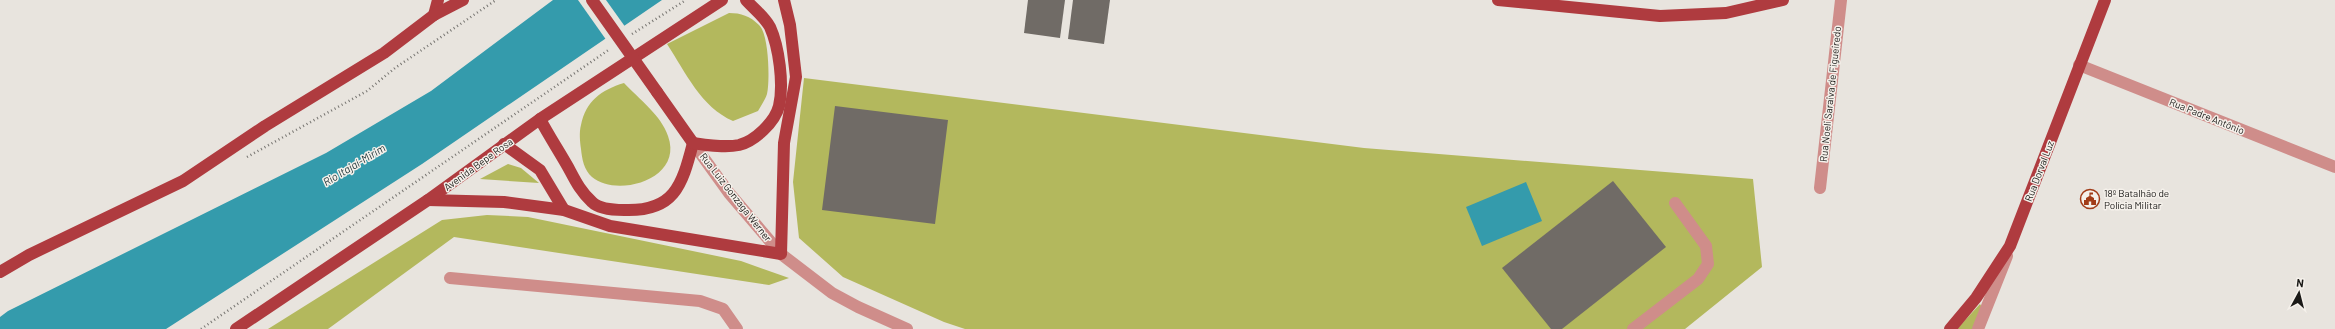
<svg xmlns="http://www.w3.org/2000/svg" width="2335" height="329" font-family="Barlow,sans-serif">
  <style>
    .green { fill: #b3b85d }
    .water { fill: #349bac }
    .pier { fill: #e8e4de }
    .building { fill: #706b66 }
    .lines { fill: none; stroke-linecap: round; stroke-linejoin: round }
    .path { stroke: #777571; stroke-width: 2.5; stroke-dasharray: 1 3; stroke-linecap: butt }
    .minor { stroke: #cf8d8a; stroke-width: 12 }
    .major { stroke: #af3b3f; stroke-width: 12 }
    .major-bridge { stroke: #af3b3f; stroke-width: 12 }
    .labels { text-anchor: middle; stroke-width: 3; stroke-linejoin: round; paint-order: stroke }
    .street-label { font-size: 10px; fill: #1a1917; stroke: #f5f1eb }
    .poi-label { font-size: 10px; fill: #1a1917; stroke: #f5f1eb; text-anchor: start }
    .water-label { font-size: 11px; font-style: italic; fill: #1d3438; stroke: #f5f1eb }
  </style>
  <rect width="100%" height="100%" fill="#e8e4de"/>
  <g class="green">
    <path d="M729,13C741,13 750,16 759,25C769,34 770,81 767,94C765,100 761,106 758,111L733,121C701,107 686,73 667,44Z"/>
    <polygon points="804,78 1364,148 1753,179 1762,267 1685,329 965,329 944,322 843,277 799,238 793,182"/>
    <path d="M624,83C639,99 661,115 668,136C684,180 616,198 592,177C584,170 582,159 581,149C580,142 579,132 581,125C586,101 601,90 624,83Z"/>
    <polygon points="508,164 521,168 539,183 480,179"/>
    <polygon points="487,215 528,217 741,261 789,278 769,285 454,237 328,329 268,329 442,220"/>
    <polygon points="1980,304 1983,309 1974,329 1957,329"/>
  </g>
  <g class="water">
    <polygon points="553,0 662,0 422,164 166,329 0,329 0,317 8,311 326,153 431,91"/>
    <polygon points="1526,182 1542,221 1482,246 1466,207"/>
  </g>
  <polygon class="pier" points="578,0 606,0 626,28 607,41"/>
  <g class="building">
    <polygon points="1028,0 1065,0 1060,38 1024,33"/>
    <polygon points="1073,0 1110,0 1104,44 1068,39"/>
    <polygon points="835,106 948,120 935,224 822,210"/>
    <polygon points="1613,181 1666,247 1562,329 1551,329 1502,268"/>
  </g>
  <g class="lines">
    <g class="path">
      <polyline points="632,34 686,0"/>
      <polyline points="247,157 367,91 395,68 496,0"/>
      <polyline points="201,329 610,49"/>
    </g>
    <g class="minor">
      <polyline points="2079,65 2335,167"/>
      <polyline points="693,143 729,193 781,254 832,293 858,307 907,329"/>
      <polyline points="1820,188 1841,0"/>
      <polyline points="450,278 700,301 723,309 737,329"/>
      <polyline points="1633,329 1698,279 1708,264 1706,246 1675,203"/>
      <polyline points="1978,329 2007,256"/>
    </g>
    <g class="major">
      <polyline points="1498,0 1660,16 1726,13 1783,0"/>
      <polyline points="434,15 438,0"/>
      <polyline points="657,92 693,143"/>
      <path d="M540,119C549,136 559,151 568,167C575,180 580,191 592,202C599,209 614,210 624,210C674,212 682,186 693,143"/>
      <path d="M693,143C707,145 725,148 739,145C755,141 775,122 779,106C784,84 779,47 770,27C764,16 754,9 746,0"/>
      <polyline points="504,144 540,170 564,210"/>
      <polyline points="428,200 504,202 564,210 610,226 781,254 784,143 796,77 790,25 784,0"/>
      <polyline points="0,272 29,255 183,181 265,126 384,53 434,15 463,0"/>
      <polyline points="236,329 428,200 540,119 722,0"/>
      <polyline points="1950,329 1976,298 2010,246 2105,0"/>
    </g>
    <polyline class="major-bridge" points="592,0 657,92"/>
  </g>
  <defs>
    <g id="civic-ring" transform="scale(1)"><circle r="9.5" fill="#f5f1eb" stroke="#a23c18" stroke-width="1.5"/><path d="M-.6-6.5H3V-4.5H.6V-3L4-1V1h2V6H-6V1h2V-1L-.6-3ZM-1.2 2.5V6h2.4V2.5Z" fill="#a23c18"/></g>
  </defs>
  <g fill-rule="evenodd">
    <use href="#civic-ring" x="2090" y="199"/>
  </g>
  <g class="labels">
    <g class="street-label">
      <text transform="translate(1830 94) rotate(-84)" y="4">Rua Noeli Saraiva de Figueiredo</text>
      <text transform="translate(2207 116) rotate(22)" y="4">Rua Padre Antônio</text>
      <text transform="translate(478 164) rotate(-36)" y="4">Avenida Bepe Rosa</text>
      <text transform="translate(2039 171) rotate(-69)" y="4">Rua Dorval Luz</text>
      <text transform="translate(736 197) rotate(52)" y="4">Rua Luiz Gonzaga Werner</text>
    </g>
    <g class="poi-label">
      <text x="2104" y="197">18º Batalhão de<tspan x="2104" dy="12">Polícia Militar</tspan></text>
    </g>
    <g class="water-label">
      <text transform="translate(354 165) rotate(-31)" y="4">Rio Itajaí-Mirim</text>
    </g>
  </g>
  <g transform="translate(2299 293) rotate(7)" stroke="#f5f1eb" stroke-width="3" paint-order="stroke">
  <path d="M0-3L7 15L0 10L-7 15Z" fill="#1a1917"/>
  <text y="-6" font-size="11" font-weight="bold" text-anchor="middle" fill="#1a1917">N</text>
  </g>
</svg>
